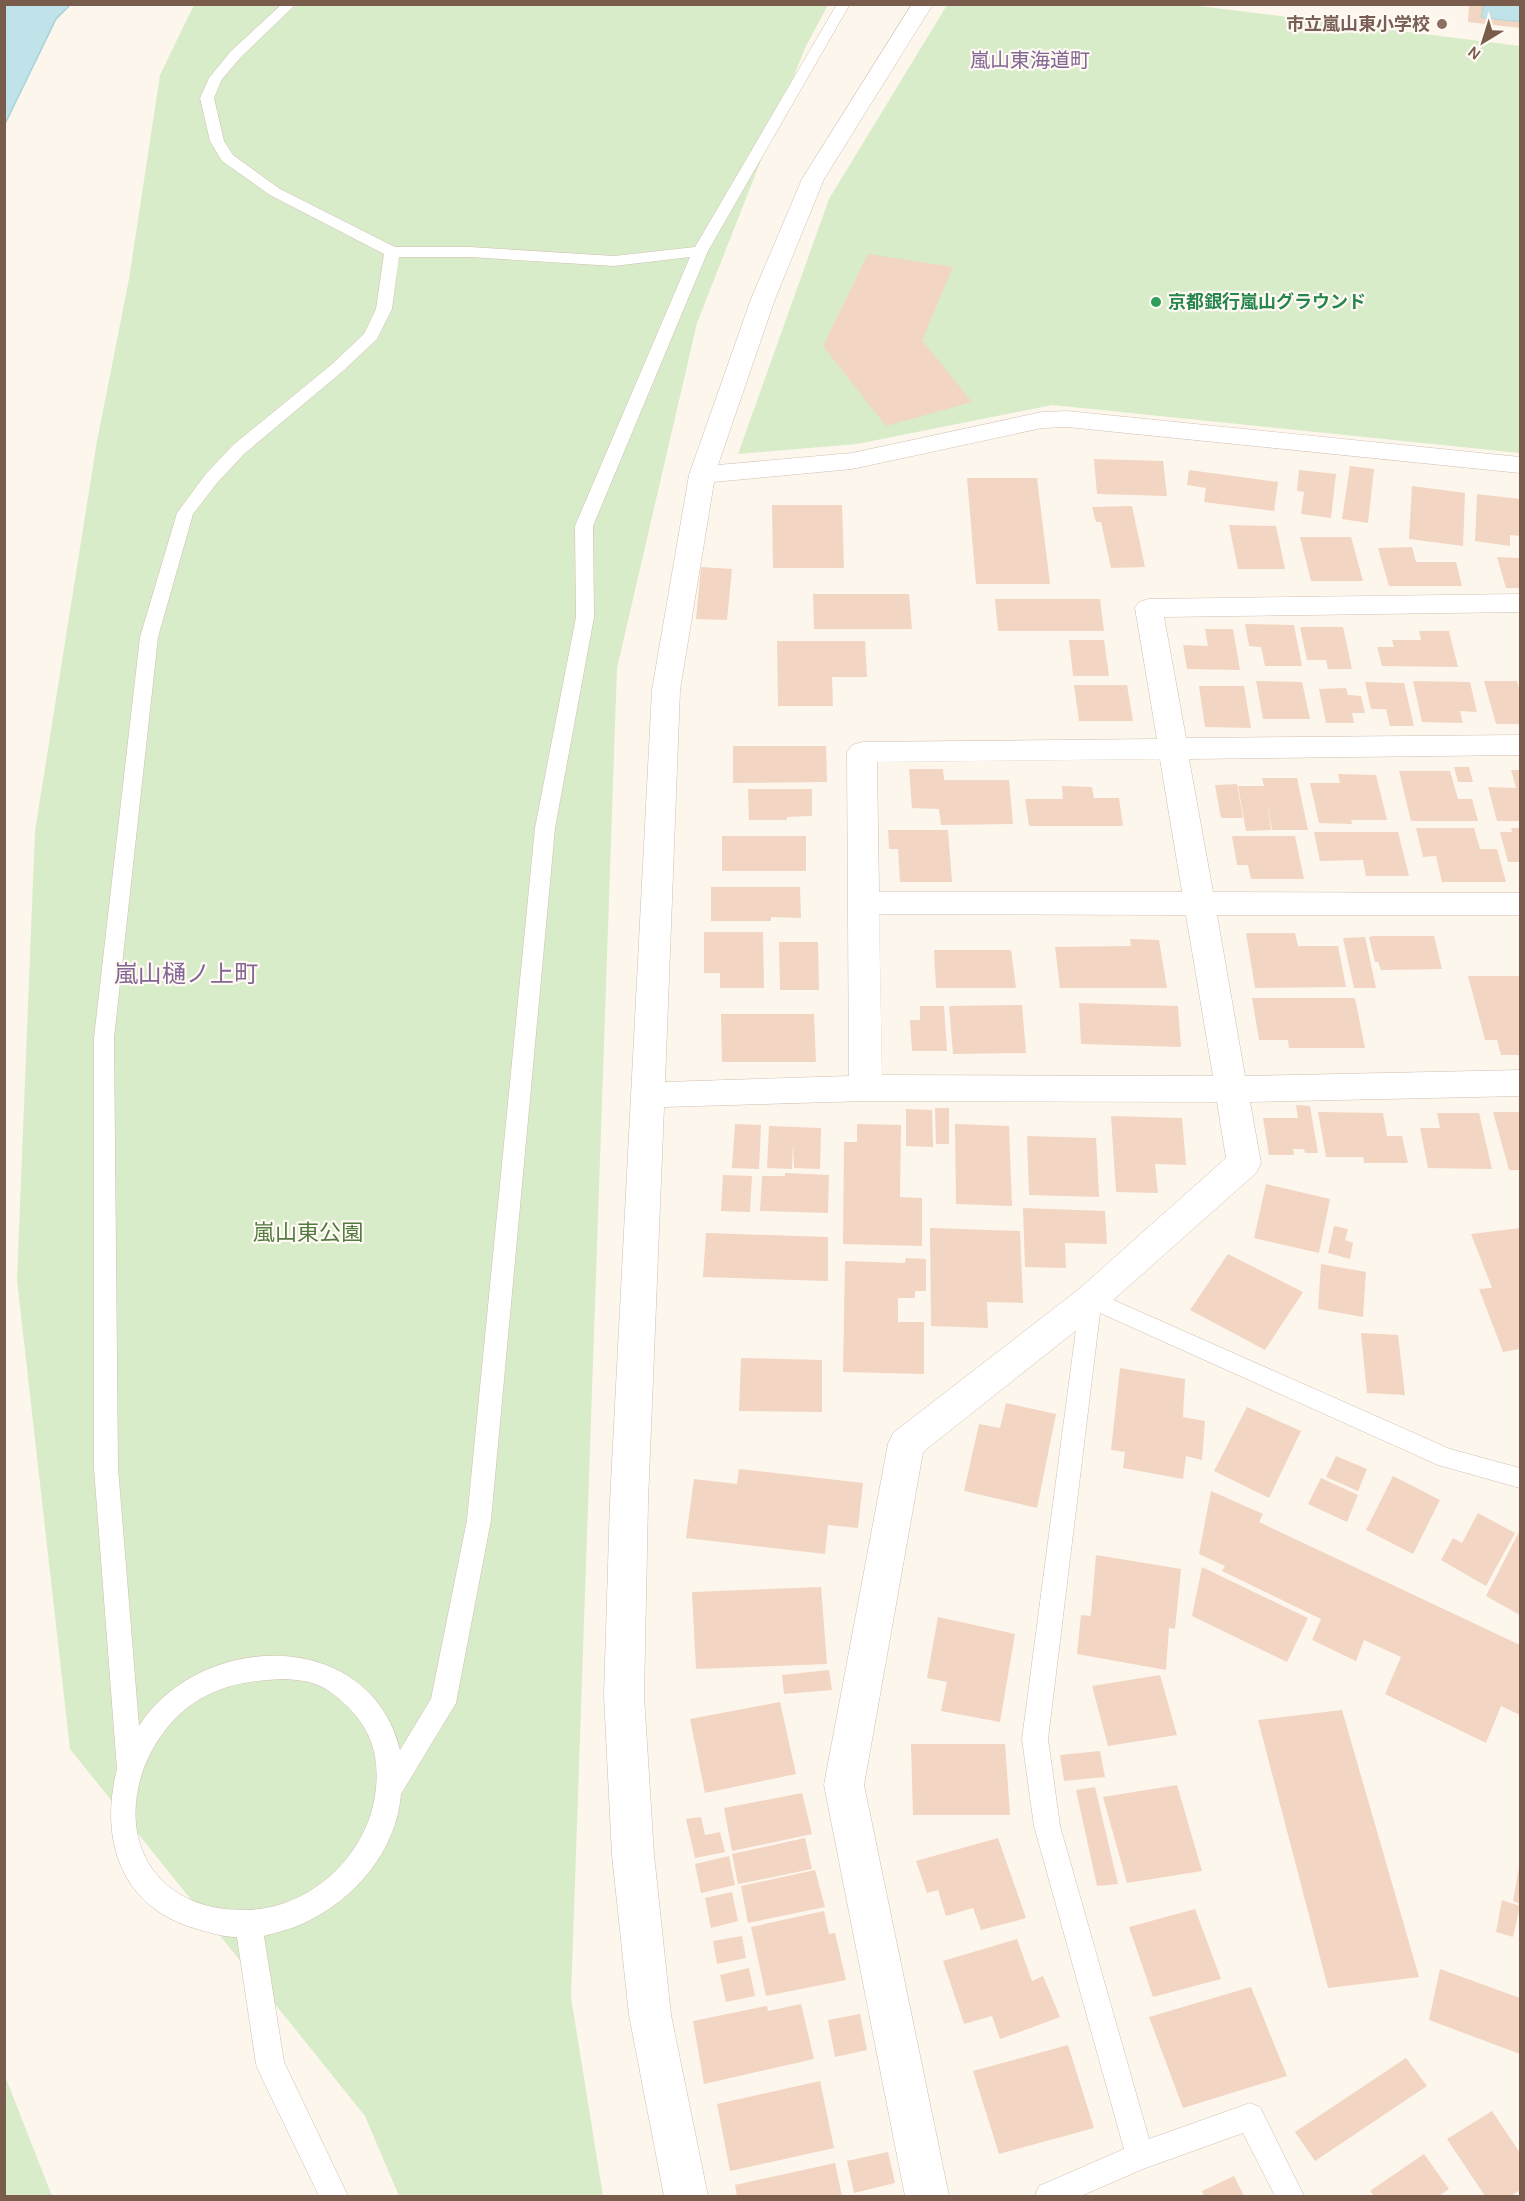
<svg xmlns="http://www.w3.org/2000/svg" width="1525" height="2201" font-family="Karla,'Noto Sans JP',sans-serif">
  <style>
    .green { fill: #d8ecc9 }
    .water { fill: #bfe3e8; stroke: #a5d3da; stroke-width: 1.5 }
    .building { fill: #f3d5c3 }
    .lines { fill: none; stroke-linecap: round; stroke-linejoin: round }
    .service-casing { stroke: #d1beb0; stroke-width: 1 }
    .minor-casing { stroke: #d1beb0; stroke-width: 1 }
    .service { fill: #fff; fill-rule: evenodd }
    .minor { fill: #fff; fill-rule: evenodd }
    .education-dot { fill: #8d6e63; stroke: #fffaf3; stroke-width: 2 }
    .leisure-dot { fill: #2e9e5b; stroke: #fffaf3; stroke-width: 2 }
    .labels { text-anchor: middle; stroke-width: 4.5; stroke-linejoin: round; paint-order: stroke }
    .far-education-label { font-size: 18px; font-weight: bold; fill: #785e54; stroke: #fffaf3; text-anchor: end }
    .far-leisure-label { font-size: 18px; font-weight: bold; fill: #27864d; stroke: #fffaf3; text-anchor: start }
    .far-neighbourhood-label { font-size: 20px; fill: #846695; stroke: #fffaf3 }
    .park-label { font-size: 22px; fill: #537a41; stroke: #fffaf3 }
    .neighbourhood-label { font-size: 24px; fill: #846695; stroke: #fffaf3 }
  </style>
  <rect width="100%" height="100%" fill="#fdf6ec"/>
  <g class="green">
    <polygon points="194,5 828,5 805,48 697,323 617,668 571,1997 603,2196 399,2196 365,2116 70,1749 17,1280 35,831 97,441 129,279 160,75"/>
    <polygon points="947,5 1191,5 1520,46 1520,453 1052,405 857,444 738,454 829,199"/>
    <polygon points="4,2076 5,2076 52,2196 5,2196"/>
  </g>
  <g class="water">
    <polygon points="5,4 70,5 56,19 5,124"/>
    <polygon points="1483,5 1520,5 1520,22 1481,18"/>
  </g>
  <g class="building">
    <polygon points="1469,4 1483,4 1481,18 1520,22 1520,28 1468,22"/>
    <polygon points="868,254 953,267 922,340 972,402 886,426 823,346"/>
    <polygon points="1094,459 1163,461 1167,496 1097,494"/>
    <polygon points="1350,466 1374,469 1368,523 1342,519"/>
    <polygon points="1189,470 1278,482 1274,511 1204,502 1206,488 1187,485"/>
    <polygon points="1299,470 1336,474 1331,518 1301,514 1304,492 1297,491"/>
    <polygon points="967,478 1037,478 1050,584 976,584"/>
    <polygon points="1412,486 1465,493 1463,546 1409,539"/>
    <polygon points="1477,494 1520,499 1520,536 1510,535 1510,546 1475,541"/>
    <polygon points="772,505 842,505 844,568 773,568"/>
    <polygon points="1132,506 1145,567 1111,568 1101,522 1096,522 1092,507"/>
    <polygon points="1229,525 1276,526 1285,569 1238,569"/>
    <polygon points="1300,537 1351,537 1363,581 1311,581"/>
    <polygon points="1412,547 1416,562 1456,562 1462,586 1389,586 1378,548"/>
    <polygon points="1497,557 1520,558 1520,588 1506,588"/>
    <polygon points="701,567 732,569 727,620 696,619"/>
    <polygon points="813,594 909,594 912,629 814,629"/>
    <polygon points="995,599 1100,599 1104,631 998,631"/>
    <polygon points="1245,624 1294,625 1302,666 1265,666 1261,647 1249,646"/>
    <polygon points="1300,627 1343,627 1352,669 1328,669 1326,660 1307,660"/>
    <polygon points="1205,629 1233,629 1240,670 1187,669 1183,645 1208,646"/>
    <polygon points="1419,631 1449,631 1458,667 1382,666 1377,647 1394,647 1392,640 1421,640"/>
    <polygon points="1069,640 1104,640 1109,676 1073,676"/>
    <polygon points="777,641 865,641 867,677 832,677 833,706 778,706"/>
    <polygon points="1256,681 1302,682 1310,719 1263,719"/>
    <polygon points="1413,681 1470,682 1477,712 1460,711 1463,723 1422,722"/>
    <polygon points="1484,681 1517,681 1520,692 1520,724 1496,724"/>
    <polygon points="1365,682 1404,683 1414,726 1390,726 1386,709 1371,709"/>
    <polygon points="1074,685 1127,685 1133,721 1079,721"/>
    <polygon points="1199,686 1244,686 1251,728 1205,727"/>
    <polygon points="1346,688 1348,695 1361,696 1365,713 1352,713 1354,723 1326,723 1319,689"/>
    <polygon points="733,746 826,746 827,782 733,783"/>
    <polygon points="1454,767 1469,767 1473,782 1458,782"/>
    <polygon points="909,769 943,769 944,780 1009,780 1013,824 941,825 939,809 912,808"/>
    <polygon points="1511,770 1520,770 1520,821 1497,821 1488,787 1516,788"/>
    <polygon points="1399,771 1450,771 1458,799 1472,799 1478,821 1411,821"/>
    <polygon points="1338,774 1376,775 1387,820 1351,820 1352,824 1319,823 1310,783 1340,783"/>
    <polygon points="1262,778 1297,778 1308,830 1272,830 1267,802 1271,830 1246,831 1238,786 1264,786"/>
    <polygon points="1237,784 1243,818 1221,818 1215,785"/>
    <polygon points="1062,786 1092,787 1094,798 1119,798 1123,826 1029,826 1025,799 1063,799"/>
    <polygon points="748,789 812,789 812,816 787,817 787,820 749,820"/>
    <polygon points="1416,828 1474,828 1480,849 1497,849 1506,882 1442,882 1436,856 1423,857"/>
    <polygon points="1511,828 1520,828 1520,862 1508,862 1500,832 1512,832"/>
    <polygon points="888,830 948,830 952,882 900,882 898,849 889,849"/>
    <polygon points="1314,832 1398,832 1409,876 1366,876 1363,860 1320,861"/>
    <rect x="722" y="836" width="84" height="35"/>
    <polygon points="1232,836 1295,836 1304,879 1251,879 1248,865 1237,865"/>
    <polygon points="711,887 800,887 801,918 771,917 771,921 711,921"/>
    <polygon points="704,932 763,932 764,988 720,988 720,973 704,973"/>
    <polygon points="1246,933 1295,933 1298,946 1338,946 1346,987 1255,988"/>
    <polygon points="1373,936 1434,936 1442,969 1381,970 1378,962 1375,962 1369,937"/>
    <polygon points="1365,937 1376,988 1354,988 1343,938"/>
    <polygon points="1130,939 1159,940 1167,988 1060,988 1055,947 1131,946"/>
    <polygon points="779,942 818,942 819,990 780,990"/>
    <polygon points="934,950 1011,950 1016,988 936,988"/>
    <polygon points="1468,976 1520,976 1520,1055 1501,1055 1497,1040 1485,1040"/>
    <polygon points="1252,998 1355,998 1365,1048 1289,1048 1288,1040 1259,1040"/>
    <polygon points="1079,1003 1178,1006 1181,1047 1081,1044"/>
    <polygon points="1022,1005 1026,1053 953,1054 949,1006"/>
    <polygon points="920,1006 944,1006 947,1051 912,1051 910,1020 920,1020"/>
    <polygon points="721,1014 814,1014 816,1062 722,1062"/>
    <polygon points="1296,1105 1310,1106 1318,1153 1305,1153 1304,1149 1293,1149 1294,1155 1269,1155 1263,1118 1298,1118"/>
    <polygon points="935,1108 949,1108 949,1144 936,1144"/>
    <polygon points="906,1109 932,1110 933,1147 906,1146"/>
    <polygon points="1318,1112 1383,1113 1387,1136 1402,1136 1408,1163 1364,1163 1363,1157 1326,1157"/>
    <polygon points="1493,1112 1520,1112 1520,1170 1509,1170"/>
    <polygon points="1437,1113 1479,1113 1492,1169 1428,1168 1420,1128 1440,1128"/>
    <polygon points="1111,1116 1182,1118 1186,1165 1155,1164 1158,1193 1116,1192"/>
    <polygon points="735,1124 761,1125 759,1169 732,1168"/>
    <polygon points="857,1124 901,1125 900,1197 922,1198 922,1246 843,1244 844,1142 857,1142"/>
    <polygon points="955,1124 1009,1126 1012,1206 956,1204"/>
    <polygon points="769,1126 821,1128 820,1169 794,1168 793,1143 792,1169 767,1168"/>
    <polygon points="1027,1136 1096,1138 1099,1197 1029,1195"/>
    <polygon points="785,1173 829,1175 828,1213 760,1211 762,1176 785,1176"/>
    <polygon points="723,1175 752,1176 750,1212 721,1211"/>
    <polygon points="1266,1184 1330,1199 1319,1253 1254,1238"/>
    <polygon points="1023,1208 1105,1211 1107,1244 1065,1243 1066,1268 1025,1267"/>
    <polygon points="1334,1226 1348,1229 1345,1240 1353,1243 1350,1259 1328,1253"/>
    <polygon points="930,1228 1020,1231 1023,1303 987,1302 988,1328 931,1326"/>
    <polygon points="1520,1228 1520,1349 1503,1352 1479,1289 1492,1288 1471,1234"/>
    <polygon points="706,1233 828,1237 828,1281 703,1277"/>
    <polygon points="1228,1254 1303,1292 1265,1350 1190,1310"/>
    <polygon points="906,1258 926,1259 926,1291 915,1291 915,1298 898,1298 898,1322 924,1322 924,1374 843,1372 845,1261 905,1263"/>
    <polygon points="1321,1264 1366,1272 1363,1317 1318,1309"/>
    <polygon points="1361,1333 1398,1335 1405,1395 1367,1393"/>
    <polygon points="741,1358 822,1360 822,1412 739,1411"/>
    <polygon points="1120,1368 1185,1379 1183,1417 1205,1421 1202,1460 1186,1456 1183,1479 1123,1468 1125,1452 1111,1450"/>
    <polygon points="1006,1403 1056,1414 1037,1508 964,1491 979,1424 1000,1428"/>
    <polygon points="1247,1407 1301,1431 1269,1498 1214,1471"/>
    <polygon points="1336,1456 1367,1469 1358,1491 1326,1477"/>
    <polygon points="739,1469 863,1483 858,1528 828,1525 825,1554 686,1538 694,1479 737,1484"/>
    <polygon points="1393,1476 1440,1500 1413,1554 1366,1530"/>
    <polygon points="1321,1478 1358,1495 1347,1522 1308,1504"/>
    <polygon points="1211,1491 1263,1514 1259,1522 1520,1645 1520,1715 1501,1706 1486,1743 1385,1694 1401,1657 1364,1640 1356,1661 1312,1640 1321,1619 1222,1571 1225,1566 1199,1554"/>
    <polygon points="1478,1513 1515,1533 1486,1586 1441,1560 1453,1538 1462,1543"/>
    <polygon points="1520,1530 1520,1615 1486,1596"/>
    <polygon points="1096,1555 1181,1569 1175,1629 1169,1628 1166,1670 1077,1654 1081,1615 1090,1616 1091,1614"/>
    <polygon points="1202,1567 1308,1618 1287,1662 1192,1616"/>
    <polygon points="821,1587 827,1664 696,1669 692,1592"/>
    <polygon points="938,1617 1015,1634 1000,1722 941,1711 947,1682 927,1678"/>
    <polygon points="829,1670 832,1690 784,1694 782,1675"/>
    <polygon points="1160,1675 1177,1735 1108,1746 1092,1686"/>
    <polygon points="780,1702 796,1774 705,1793 690,1719"/>
    <polygon points="1342,1710 1419,1977 1328,1988 1258,1720"/>
    <polygon points="911,1744 1005,1744 1010,1815 913,1815"/>
    <polygon points="1100,1751 1105,1777 1064,1781 1060,1755"/>
    <polygon points="1177,1785 1202,1871 1127,1883 1103,1797"/>
    <polygon points="1095,1787 1118,1884 1097,1886 1076,1790"/>
    <polygon points="802,1793 812,1834 732,1851 724,1808"/>
    <polygon points="701,1817 705,1835 720,1832 725,1852 695,1858 686,1819"/>
    <polygon points="805,1838 812,1869 738,1884 732,1854"/>
    <polygon points="998,1838 1026,1918 981,1930 973,1908 946,1916 938,1890 927,1893 916,1861"/>
    <polygon points="729,1856 735,1885 701,1893 695,1864"/>
    <polygon points="1519,1867 1520,1867 1520,1904 1513,1901"/>
    <polygon points="815,1870 825,1907 748,1923 741,1886"/>
    <polygon points="732,1892 738,1921 711,1928 705,1898"/>
    <polygon points="1502,1900 1520,1906 1513,1937 1496,1932"/>
    <polygon points="1195,1909 1221,1979 1153,1997 1129,1927"/>
    <polygon points="824,1911 829,1934 835,1933 846,1980 766,1996 751,1927"/>
    <polygon points="742,1936 746,1958 717,1964 713,1941"/>
    <polygon points="1017,1939 1032,1981 1043,1976 1060,2017 1000,2039 992,2016 964,2024 943,1961"/>
    <polygon points="749,1968 755,1996 726,2002 720,1975"/>
    <polygon points="1440,1969 1520,1998 1520,2054 1429,2020"/>
    <polygon points="1251,1987 1287,2076 1183,2108 1149,2017"/>
    <polygon points="801,2004 814,2059 704,2084 693,2021 767,2006 768,2011"/>
    <polygon points="860,2014 867,2050 835,2057 828,2020"/>
    <polygon points="1068,2045 1094,2128 999,2154 973,2071"/>
    <polygon points="1406,2058 1427,2086 1315,2161 1295,2132"/>
    <polygon points="820,2081 834,2148 730,2171 717,2104"/>
    <polygon points="1492,2111 1520,2153 1520,2190 1511,2196 1485,2196 1447,2139"/>
    <polygon points="888,2152 895,2183 854,2193 847,2161"/>
    <polygon points="1424,2154 1449,2189 1439,2196 1374,2196 1370,2191"/>
    <polygon points="835,2163 842,2196 737,2196 735,2185"/>
    <polygon points="1234,2176 1244,2196 1204,2196 1202,2191"/>
  </g>
  <g class="lines">
    <g class="service-casing">
      <g id="service">
        <path d="M282,4H296L241,57L222,79L214,98L224,141L233,155L280,189L395,247H470L614,256L695,247L837,4H850L708,251L593,526L594,617L555,828L491,1520L456,1703L401,1794C396,1852 355,1899 304,1923C292,1929 277,1932 264,1936L284,2062L348,2196H319L260,2074L256,2064L237,1937C223,1937 211,1933 197,1929C121,1908 99,1840 117,1769L94,1468V1038L140,637L177,513L205,475L232,446L331,365L364,334L376,309L384,254L270,195L222,161L210,141L200,98L209,78L231,51ZM399,257H470L614,266L690,257L575,526L576,617L535,828L467,1520L431,1699L400,1750C370,1626 199,1631 139,1726L118,1468L114,1038L158,637L193,514L217,483L244,454L343,371L377,339L392,309ZM287,1679C297,1680 309,1681 318,1685C330,1690 341,1700 350,1709C372,1732 379,1757 376,1788C370,1853 312,1909 246,1910C224,1910 201,1907 181,1895C105,1850 133,1739 200,1699C227,1683 256,1680 287,1679Z"/>
        <polygon points="1091,1290 1450,1449 1520,1468 1520,1488 1438,1465 1100,1313 1048,1739 1060,1826 1149,2139 1250,2103 1260,2107 1304,2196 1275,2196 1243,2133 1143,2169 1081,2196 1035,2196 1039,2186 1124,2149 1034,1826 1022,1739 1080,1299 1083,1292"/>
      </g>
    </g>
    <g class="minor-casing">
      <path id="minor" d="M912,4H933L824,179L775,299L718,465L852,453L1042,412L1067,411L1520,457V473L1067,427L1042,428L852,469L714,482L680,690L665,1082L849,1076L847,752L852,745L862,742L1157,739L1135,608L1139,602L1149,599L1520,594V612L1164,617L1186,738L1520,735V755L1189,759L1213,892L1520,893V915H1217L1245,1076L1520,1070V1096L1250,1102L1261,1163L1256,1173L1103,1309L923,1452L864,1785L949,2196H905L824,1785L888,1444L893,1433L1079,1289L1226,1158L1217,1102L866,1101L664,1107L648,1502L644,1696L654,1855L671,2015L708,2196H664L629,2015L612,1855L604,1696L610,1502L652,690L689,475L751,299L802,179ZM1160,759L1182,892H879L877,762ZM879,914L1186,915L1213,1076L882,1075Z"/>
    </g>
    <use href="#service" class="service"/>
    <use href="#minor" class="minor"/>
  </g>
  <circle class="education-dot" cx="1442" cy="24" r="6"/>
  <circle class="leisure-dot" cx="1156" cy="302" r="6"/>
  <g class="labels">
    <g class="far-education-label">
      <text x="1430" y="30">市立嵐山東小学校</text>
    </g>
    <g class="far-leisure-label">
      <text x="1168" y="308">京都銀行嵐山グラウンド</text>
    </g>
    <g class="far-neighbourhood-label">
      <text x="1030" y="67">嵐山東海道町</text>
    </g>
    <g class="park-label">
      <text x="308" y="1240">嵐山東公園</text>
    </g>
    <g class="neighbourhood-label">
      <text x="186" y="982">嵐山樋ノ上町</text>
    </g>
  </g>
  <rect width="1525" height="2201" fill="none" stroke="#7a5c4d" stroke-width="12"/>
  <g transform="translate(1483 42) rotate(218)" stroke="#fffaf3" stroke-width="4.5" paint-order="stroke">
  <path d="M0-4.5L10 22L0 15L-10 22Z" fill="#7a5c4d"/>
  <text y="-9" font-size="16" font-weight="bold" text-anchor="middle" fill="#7a5c4d">N</text>
  </g>
</svg>
